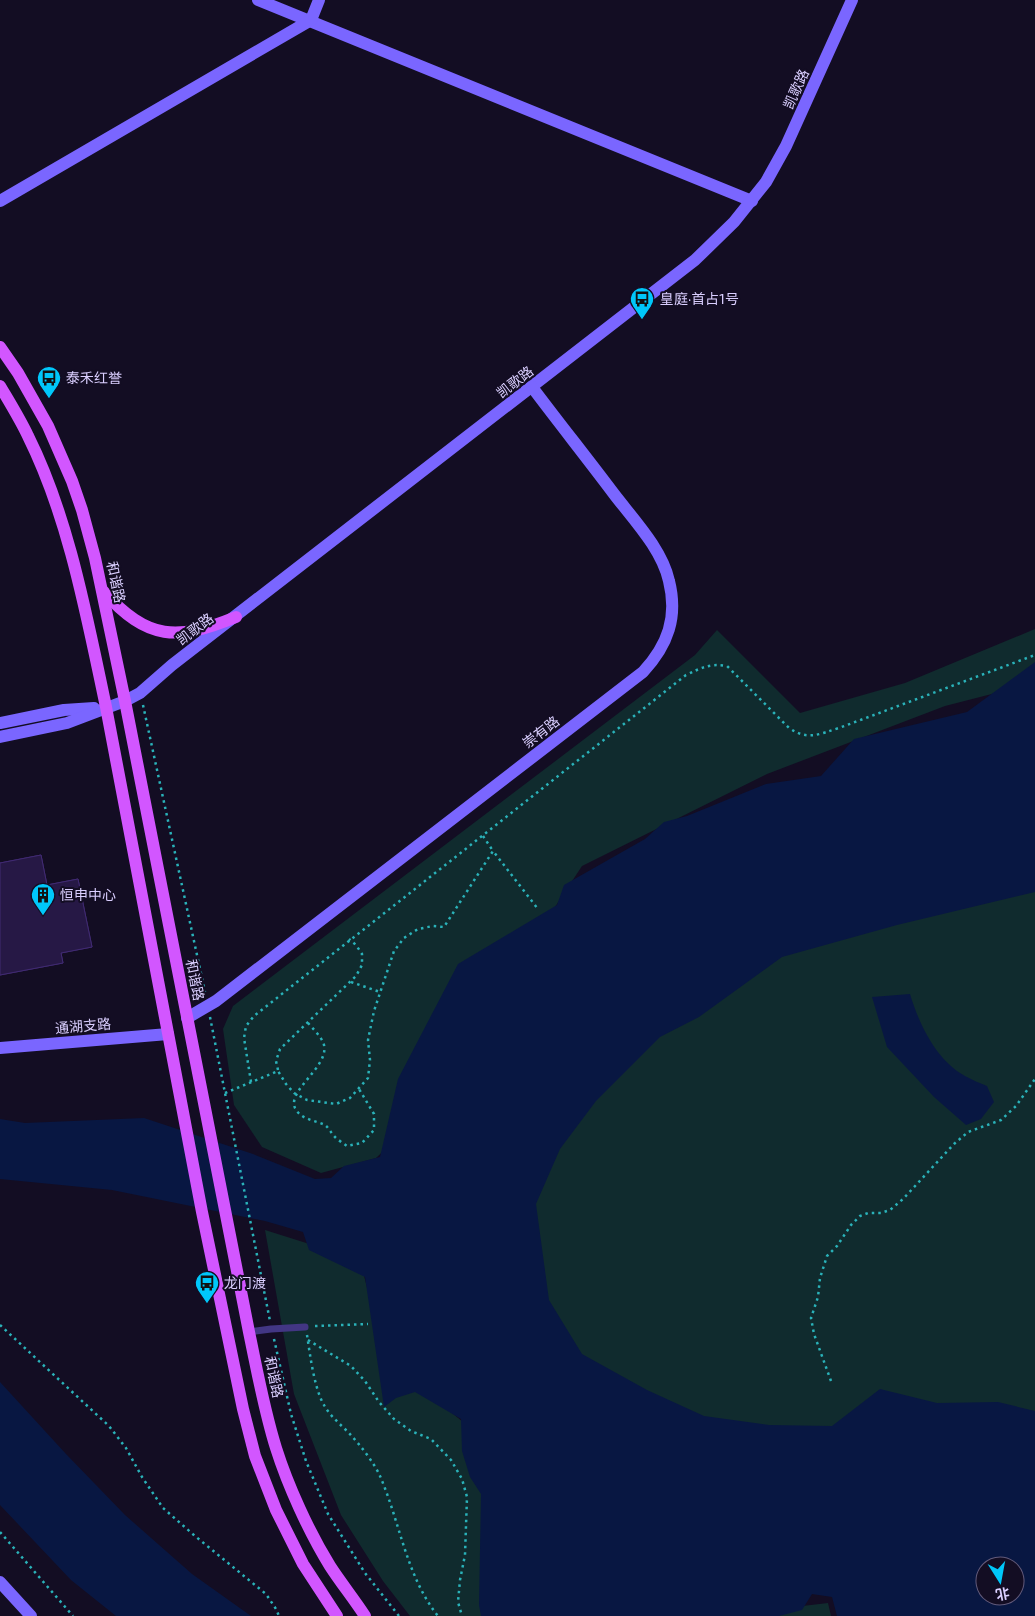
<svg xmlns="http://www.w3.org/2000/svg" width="1035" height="1616" font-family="'Exo 2','Noto Sans SC',sans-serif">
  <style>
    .green { fill: #102b2e }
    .water { fill: #081742; fill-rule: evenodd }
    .building { fill: #261845; stroke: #402a72 }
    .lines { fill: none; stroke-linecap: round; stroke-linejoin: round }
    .path { stroke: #2ab2b9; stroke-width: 2.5; stroke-dasharray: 2.5 4; stroke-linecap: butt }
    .lane { stroke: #423684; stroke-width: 7 }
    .secondary { stroke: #7a66ff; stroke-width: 12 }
    .primary { stroke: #d256ff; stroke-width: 12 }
    .labels { text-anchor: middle; stroke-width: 4; stroke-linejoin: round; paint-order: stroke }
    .street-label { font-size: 14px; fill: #dacfff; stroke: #130d23 }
    .poi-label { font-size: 14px; fill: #dacfff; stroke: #130d23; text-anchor: start }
  </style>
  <rect width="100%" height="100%" fill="#130d23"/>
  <g class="green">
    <polygon points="1035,629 1035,683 945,706 767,774 582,866 557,904 393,1142 376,1158 321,1173 262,1147 234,1105 223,1029 233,1006 695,655 717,630 800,713 905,683"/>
    <polygon points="1035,863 1035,1431 744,1455 582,1396 510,1223 627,1019 876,892"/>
    <polygon points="265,1230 360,1260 385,1358 469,1427 490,1494 495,1616 410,1616 383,1581 341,1515 294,1394"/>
    <polygon points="828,1603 831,1616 737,1616 760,1611"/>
  </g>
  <g class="water">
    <path d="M1035,662V892L897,925L782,957L699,1017L660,1037L596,1101L560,1149L536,1204L549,1300L582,1354L647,1390L704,1416L769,1425L832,1426L880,1389L937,1403L998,1402L1035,1411V1616H837L832,1597L812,1594L802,1610L779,1616H481L479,1605L481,1494L470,1477L462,1451L461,1419L415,1392L396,1398L384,1407L365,1277L309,1250L303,1232L265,1221L112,1190L0,1179V1119L25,1123L144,1118L253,1154L315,1179L331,1178L344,1166L380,1157L398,1079L458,964L557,905L564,885L645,839L664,822L687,816L766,784L821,776L854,739L967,712ZM985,1566H1015V1596H985Z"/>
    <path d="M910,994C919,1024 936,1060 965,1076C972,1080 980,1083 987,1086L994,1102L981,1119L966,1125L934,1097L887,1047L872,997Z"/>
    <polygon points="0,1382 66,1454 125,1515 192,1574 251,1616 116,1616 71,1580 0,1505"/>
  </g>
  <g class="building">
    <polygon points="41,855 47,885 78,879 92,947 61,953 63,963 0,975 0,863"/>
    <polygon points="41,855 47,885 78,879 92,947 61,953 63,963 0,975 0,863"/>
  </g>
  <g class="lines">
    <g class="path">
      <polyline points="143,705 205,992"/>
      <polyline points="483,836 493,851"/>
      <polyline points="351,982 380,992"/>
      <polyline points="210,1017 270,1321"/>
      <path d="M308,1023C313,1029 322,1037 324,1045C329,1067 287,1090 295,1108C301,1120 315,1120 325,1125C329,1128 331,1133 335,1137C338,1140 343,1143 347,1146L362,1143L374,1130V1114L359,1089"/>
      <polyline points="278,1070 276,1061 280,1049 356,976 362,965 362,954 356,945 349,939"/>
      <path d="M251,1082L244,1038L246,1026L254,1016L686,675C701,668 710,663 727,666L789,728C808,741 819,734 839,728L1035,655"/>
      <polyline points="225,1093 278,1071 286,1084 294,1093 307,1100 336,1104 350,1098 368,1078 370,1060 368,1040 374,1011 394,951 404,938 418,929 433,926 444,927 493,851 538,909"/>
      <polyline points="0,1325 109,1426 126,1448 142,1477 163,1508 195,1536 266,1594 276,1609 279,1616"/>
      <polyline points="315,1326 368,1324"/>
      <path d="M307,1335C310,1354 314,1388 324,1405C330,1416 340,1424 349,1433C360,1445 373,1461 380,1476C400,1522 406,1576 438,1616"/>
      <polyline points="274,1339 291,1414 306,1461 328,1514 365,1573 399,1616"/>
      <polyline points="308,1340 351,1366 365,1381 379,1402 394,1419 411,1431 431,1439 451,1460 462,1479 467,1497 465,1555 460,1580 458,1602 462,1616"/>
      <polyline points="831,1381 814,1334 811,1318 818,1297 820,1278 827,1256 837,1246 851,1225 860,1216 868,1213 881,1213 890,1210 903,1199 954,1144 968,1132 1001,1120 1016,1106 1035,1079"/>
      <polyline points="0,1532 73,1616"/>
    </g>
    <polyline class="lane" points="249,1332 271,1329 305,1327"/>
    <g class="secondary">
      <polyline points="258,0 752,201"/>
      <polyline points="0,201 311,20 319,0"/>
      <polyline points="0,723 64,710 94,708"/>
      <polyline points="0,737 67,723 125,701 140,693 172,665 695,260 734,222 766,182 786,146 852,0"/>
      <path d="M187,1018L216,1001L643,672C668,645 678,617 669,581C662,549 633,519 614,494C587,458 559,423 532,387"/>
      <polyline points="0,1048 168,1034"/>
      <polyline points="0,1582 31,1616"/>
    </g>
    <g class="primary">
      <path d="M0,347L18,373L48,426L72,481L82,510L95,558L125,701L249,1332C257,1370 264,1410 276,1448C288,1486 309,1532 330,1566C341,1583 354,1599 365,1616"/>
      <path d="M0,386C10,403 20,419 28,436C69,518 87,618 106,707L202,1212L243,1409L255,1456L276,1510L303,1564L337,1616"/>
      <path d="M103,591C148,641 177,641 236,617"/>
    </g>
  </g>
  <defs>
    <g id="bus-pin" transform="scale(1.25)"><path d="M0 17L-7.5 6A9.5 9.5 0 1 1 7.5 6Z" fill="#00c7fa" stroke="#130d23"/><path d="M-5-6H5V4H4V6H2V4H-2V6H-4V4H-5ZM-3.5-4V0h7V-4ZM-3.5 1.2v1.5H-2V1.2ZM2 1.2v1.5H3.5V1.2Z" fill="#111"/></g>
    <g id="building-pin" transform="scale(1.25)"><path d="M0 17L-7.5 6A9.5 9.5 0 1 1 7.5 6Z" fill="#00c7fa" stroke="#130d23"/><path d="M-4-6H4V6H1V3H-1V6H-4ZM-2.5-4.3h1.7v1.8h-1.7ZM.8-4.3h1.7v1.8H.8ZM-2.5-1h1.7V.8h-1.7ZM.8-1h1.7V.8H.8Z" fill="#111"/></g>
  </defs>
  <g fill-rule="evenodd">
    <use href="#bus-pin" x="642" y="299"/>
    <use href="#bus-pin" x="49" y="378"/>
    <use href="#building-pin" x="43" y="895"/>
    <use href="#bus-pin" x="207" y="1283"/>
  </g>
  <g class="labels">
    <g class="street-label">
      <text transform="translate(796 89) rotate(-66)" y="5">凯歌路</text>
      <text transform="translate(515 382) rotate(-38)" y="5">凯歌路</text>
      <text transform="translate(116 582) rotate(78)" y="5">和谐路</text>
      <text transform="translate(195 629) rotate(-37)" y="5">凯歌路</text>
      <text transform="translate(541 732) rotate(-38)" y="5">崇有路</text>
      <text transform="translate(195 980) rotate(79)" y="5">和谐路</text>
      <text transform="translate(83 1026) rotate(-5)" y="5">通湖支路</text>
      <text transform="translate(274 1377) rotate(78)" y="5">和谐路</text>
    </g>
    <g class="poi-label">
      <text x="660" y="304">皇庭·首占1号</text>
      <text x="66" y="383">泰禾红誉</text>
      <text x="60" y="900">恒申中心</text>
      <text x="224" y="1288">龙门渡</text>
    </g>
  </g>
  <g transform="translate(1000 1581) rotate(169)"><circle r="24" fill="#130d23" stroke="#635b7b"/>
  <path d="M0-4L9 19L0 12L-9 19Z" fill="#00c7fa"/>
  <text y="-8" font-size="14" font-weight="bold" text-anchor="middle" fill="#dacfff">北</text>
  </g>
</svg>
